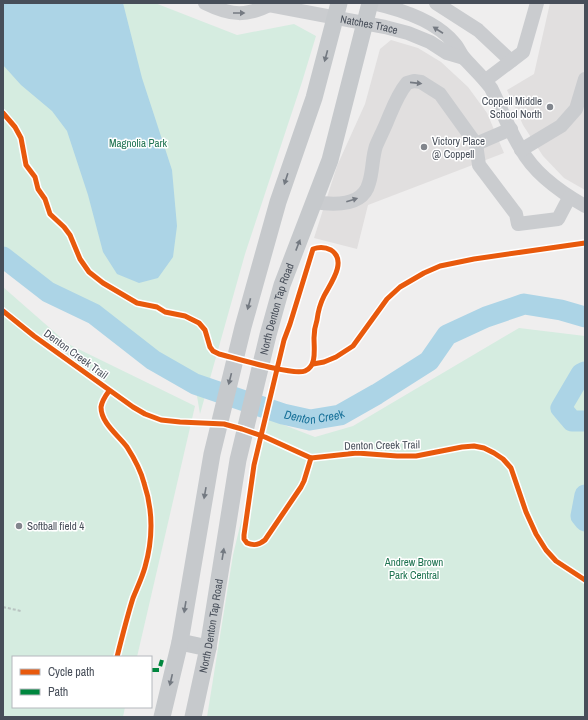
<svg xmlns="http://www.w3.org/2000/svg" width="588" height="720" font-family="'Archivo Narrow',sans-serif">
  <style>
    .education { fill: #e1dfdf }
    .green { fill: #d5ece0 }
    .water { fill: #acd4e6 }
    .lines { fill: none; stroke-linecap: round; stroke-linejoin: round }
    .river { stroke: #acd4e6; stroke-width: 21 }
    .path { stroke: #b8c3c0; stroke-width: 2; stroke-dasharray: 3 2; stroke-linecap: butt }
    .minor { stroke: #cacccf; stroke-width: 14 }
    .major { stroke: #c6c9cc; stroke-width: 17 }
    .quiet { stroke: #00873e; stroke-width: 4; stroke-dasharray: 8 4; stroke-linecap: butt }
    .cycleway-casing { stroke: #fff; stroke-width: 8 }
    .cycleway { stroke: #e8590c; stroke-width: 5 }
    .oneway { fill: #757a82 }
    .oneway2 { fill: #737981 }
    .poi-dot { fill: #82868d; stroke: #fff; stroke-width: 1.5 }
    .labels { text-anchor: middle; stroke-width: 3; stroke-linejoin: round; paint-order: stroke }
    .street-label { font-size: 11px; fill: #474e59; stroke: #fff }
    .poi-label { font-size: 11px; fill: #474e59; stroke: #fff; text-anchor: start }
    .park-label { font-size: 11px; fill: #1f7351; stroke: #fff }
    .water-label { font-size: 12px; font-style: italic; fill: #19729a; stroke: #fff }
  </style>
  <rect width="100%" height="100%" fill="#efeeee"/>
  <g class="education">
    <polygon points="550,3 585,3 585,190 564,178 543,156 523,125 507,90 534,74"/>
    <polygon points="391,40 418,48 441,62 468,87 487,113 504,153 368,205 357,249 314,238 337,166 365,104 380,49"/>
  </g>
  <g class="green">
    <polygon points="3,3 155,3 237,35 294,24 316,36 302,82 245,254 200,414 195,384 153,360 94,314 48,292 3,257"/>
    <polygon points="3,287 68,344 195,406 137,657 13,657 13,707 125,707 123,717 3,717"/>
    <polygon points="519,328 585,336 585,717 207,717 233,555 266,418 315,437 353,426"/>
  </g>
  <polygon class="water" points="3,3 123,3 142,78 172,170 177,226 173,257 158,278 139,283 117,274 103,252 88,195 67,131 52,111 21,85 3,65"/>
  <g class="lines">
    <g class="river">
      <path id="s1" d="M3,257L48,292L94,314L153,360L195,384L283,414L310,420L340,415L377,394L429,361L447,335L486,317L524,304L561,310L585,317"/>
      <polyline points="585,372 581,374 561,408 572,421 585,421"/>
      <polyline points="585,495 581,516 585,521"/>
    </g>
    <polyline class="path" points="3,607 21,611"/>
    <g class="minor">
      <path d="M205,3C231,16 247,17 273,3"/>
      <path d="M372,3C399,9 436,21 454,43C458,47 460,53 464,58C473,68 483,77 491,88C501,108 509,130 521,149C534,173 562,193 585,206"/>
      <polyline points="436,3 478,30 511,61"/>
      <path id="s2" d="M269,5L385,27L408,33L430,42L447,53L464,58"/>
      <polyline points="486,80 523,52 537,3"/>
      <polyline points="476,144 511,129"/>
      <polyline points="521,150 561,126 576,109 585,79"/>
      <path d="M314,202C333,205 363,207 369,183C373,171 372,158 376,146C379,139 383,131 386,124C392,110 397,95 407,83L414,81L421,82L440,94L476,144L479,165L516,214L518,224L558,219L569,198"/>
    </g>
    <g class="major">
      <polyline points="180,642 208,648"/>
      <polyline points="162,717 180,642 212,454 243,327 278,202 314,98 339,3"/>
      <path id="s3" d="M193,717L208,648L238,460L268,335L282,285L330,160L370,3"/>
    </g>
    <polyline class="quiet" points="151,670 159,670 162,660"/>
    <g class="cycleway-casing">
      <g id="cycleway">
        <path d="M3,113L15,127L21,138L26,165L35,177L38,189L45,199L50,214L64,227L70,235L80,259L89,272L103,283L137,303L157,307L165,312L185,316L199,323L205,330L210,347L213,351L219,354C235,358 293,376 305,371C317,366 314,349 314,338C314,332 315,326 317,320C318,312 320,304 324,296C330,284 348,261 331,250C325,247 319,247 313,249L290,324L284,340L254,465L244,535V539L247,543C254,546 259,545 265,540L301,487L304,481L311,458"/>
        <polyline points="3,311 34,336 133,407 145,414 161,420 180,422 224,424 242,429 265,437 311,458 357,453 397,456 416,456 462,447 474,446 484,448 494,453 503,459 511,468 526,512 536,534 546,550 556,561 585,580"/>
        <polyline points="313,364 324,362 336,357 353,346 387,299 400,287 424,273 440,266 474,259 585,243"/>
        <path d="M109,391C106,395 102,401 101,407C101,423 118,435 127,447C134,458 141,471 144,483C153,510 153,539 145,567C142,578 137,588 133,598C127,617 122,637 117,657"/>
      </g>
    </g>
    <use href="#cycleway" class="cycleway"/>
  </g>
  <defs><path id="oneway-solid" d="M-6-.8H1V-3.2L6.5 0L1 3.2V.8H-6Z"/></defs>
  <g class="oneway">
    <use href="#oneway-solid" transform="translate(239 13)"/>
    <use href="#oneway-solid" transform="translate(438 30) rotate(-147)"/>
    <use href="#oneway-solid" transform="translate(416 83) rotate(6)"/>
    <use href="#oneway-solid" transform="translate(352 200) rotate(-18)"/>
  </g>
  <g class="oneway2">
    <use href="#oneway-solid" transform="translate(326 56) rotate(105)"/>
    <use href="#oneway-solid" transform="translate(286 179) rotate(108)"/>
    <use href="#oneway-solid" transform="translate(298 245) rotate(-69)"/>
    <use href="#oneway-solid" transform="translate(249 304) rotate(105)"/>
    <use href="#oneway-solid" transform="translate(230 379) rotate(104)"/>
    <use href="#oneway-solid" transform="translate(205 493) rotate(100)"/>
    <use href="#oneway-solid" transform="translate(223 554) rotate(-81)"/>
    <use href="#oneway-solid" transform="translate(185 607) rotate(99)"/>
    <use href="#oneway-solid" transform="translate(171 680) rotate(103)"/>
  </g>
  <g class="poi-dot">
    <circle cx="550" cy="107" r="4"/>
    <circle cx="424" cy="147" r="4"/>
    <circle cx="19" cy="526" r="4"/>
  </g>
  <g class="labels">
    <g class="street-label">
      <text dy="4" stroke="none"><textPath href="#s2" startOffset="102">Natches Trace</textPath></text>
      <text dy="4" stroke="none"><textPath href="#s3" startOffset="417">North Denton Tap Road</textPath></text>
      <text transform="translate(76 354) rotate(36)" y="4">Denton Creek Trail</text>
      <text transform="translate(382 445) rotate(-1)" y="4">Denton Creek Trail</text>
      <text dy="4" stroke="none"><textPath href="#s3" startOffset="93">North Denton Tap Road</textPath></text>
    </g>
    <g class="poi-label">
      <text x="542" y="105" text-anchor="end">Coppell Middle<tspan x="542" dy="13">School North</tspan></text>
      <text x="432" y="145">Victory Place<tspan x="432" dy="13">@ Coppell</tspan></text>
      <text x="27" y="530">Softball field 4</text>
    </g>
    <g class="park-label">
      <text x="138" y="147">Magnolia Park</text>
      <text x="414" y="566">Andrew Brown<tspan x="414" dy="13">Park Central</tspan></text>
    </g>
    <g class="water-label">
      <text dy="4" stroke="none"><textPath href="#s1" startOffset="356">Denton Creek</textPath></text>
    </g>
  </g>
  <rect width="588" height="720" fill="none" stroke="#474e59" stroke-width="8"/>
  <rect x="12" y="656" width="140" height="52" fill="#ffffff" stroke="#b5b8bd"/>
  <rect x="20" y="669" width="20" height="6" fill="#e8590c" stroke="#b5b8bd"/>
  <text x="48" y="676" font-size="12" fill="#474e59">Cycle path</text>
  <rect x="20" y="689" width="20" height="6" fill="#00873e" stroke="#b5b8bd"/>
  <text x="48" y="696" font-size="12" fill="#474e59">Path</text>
</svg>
